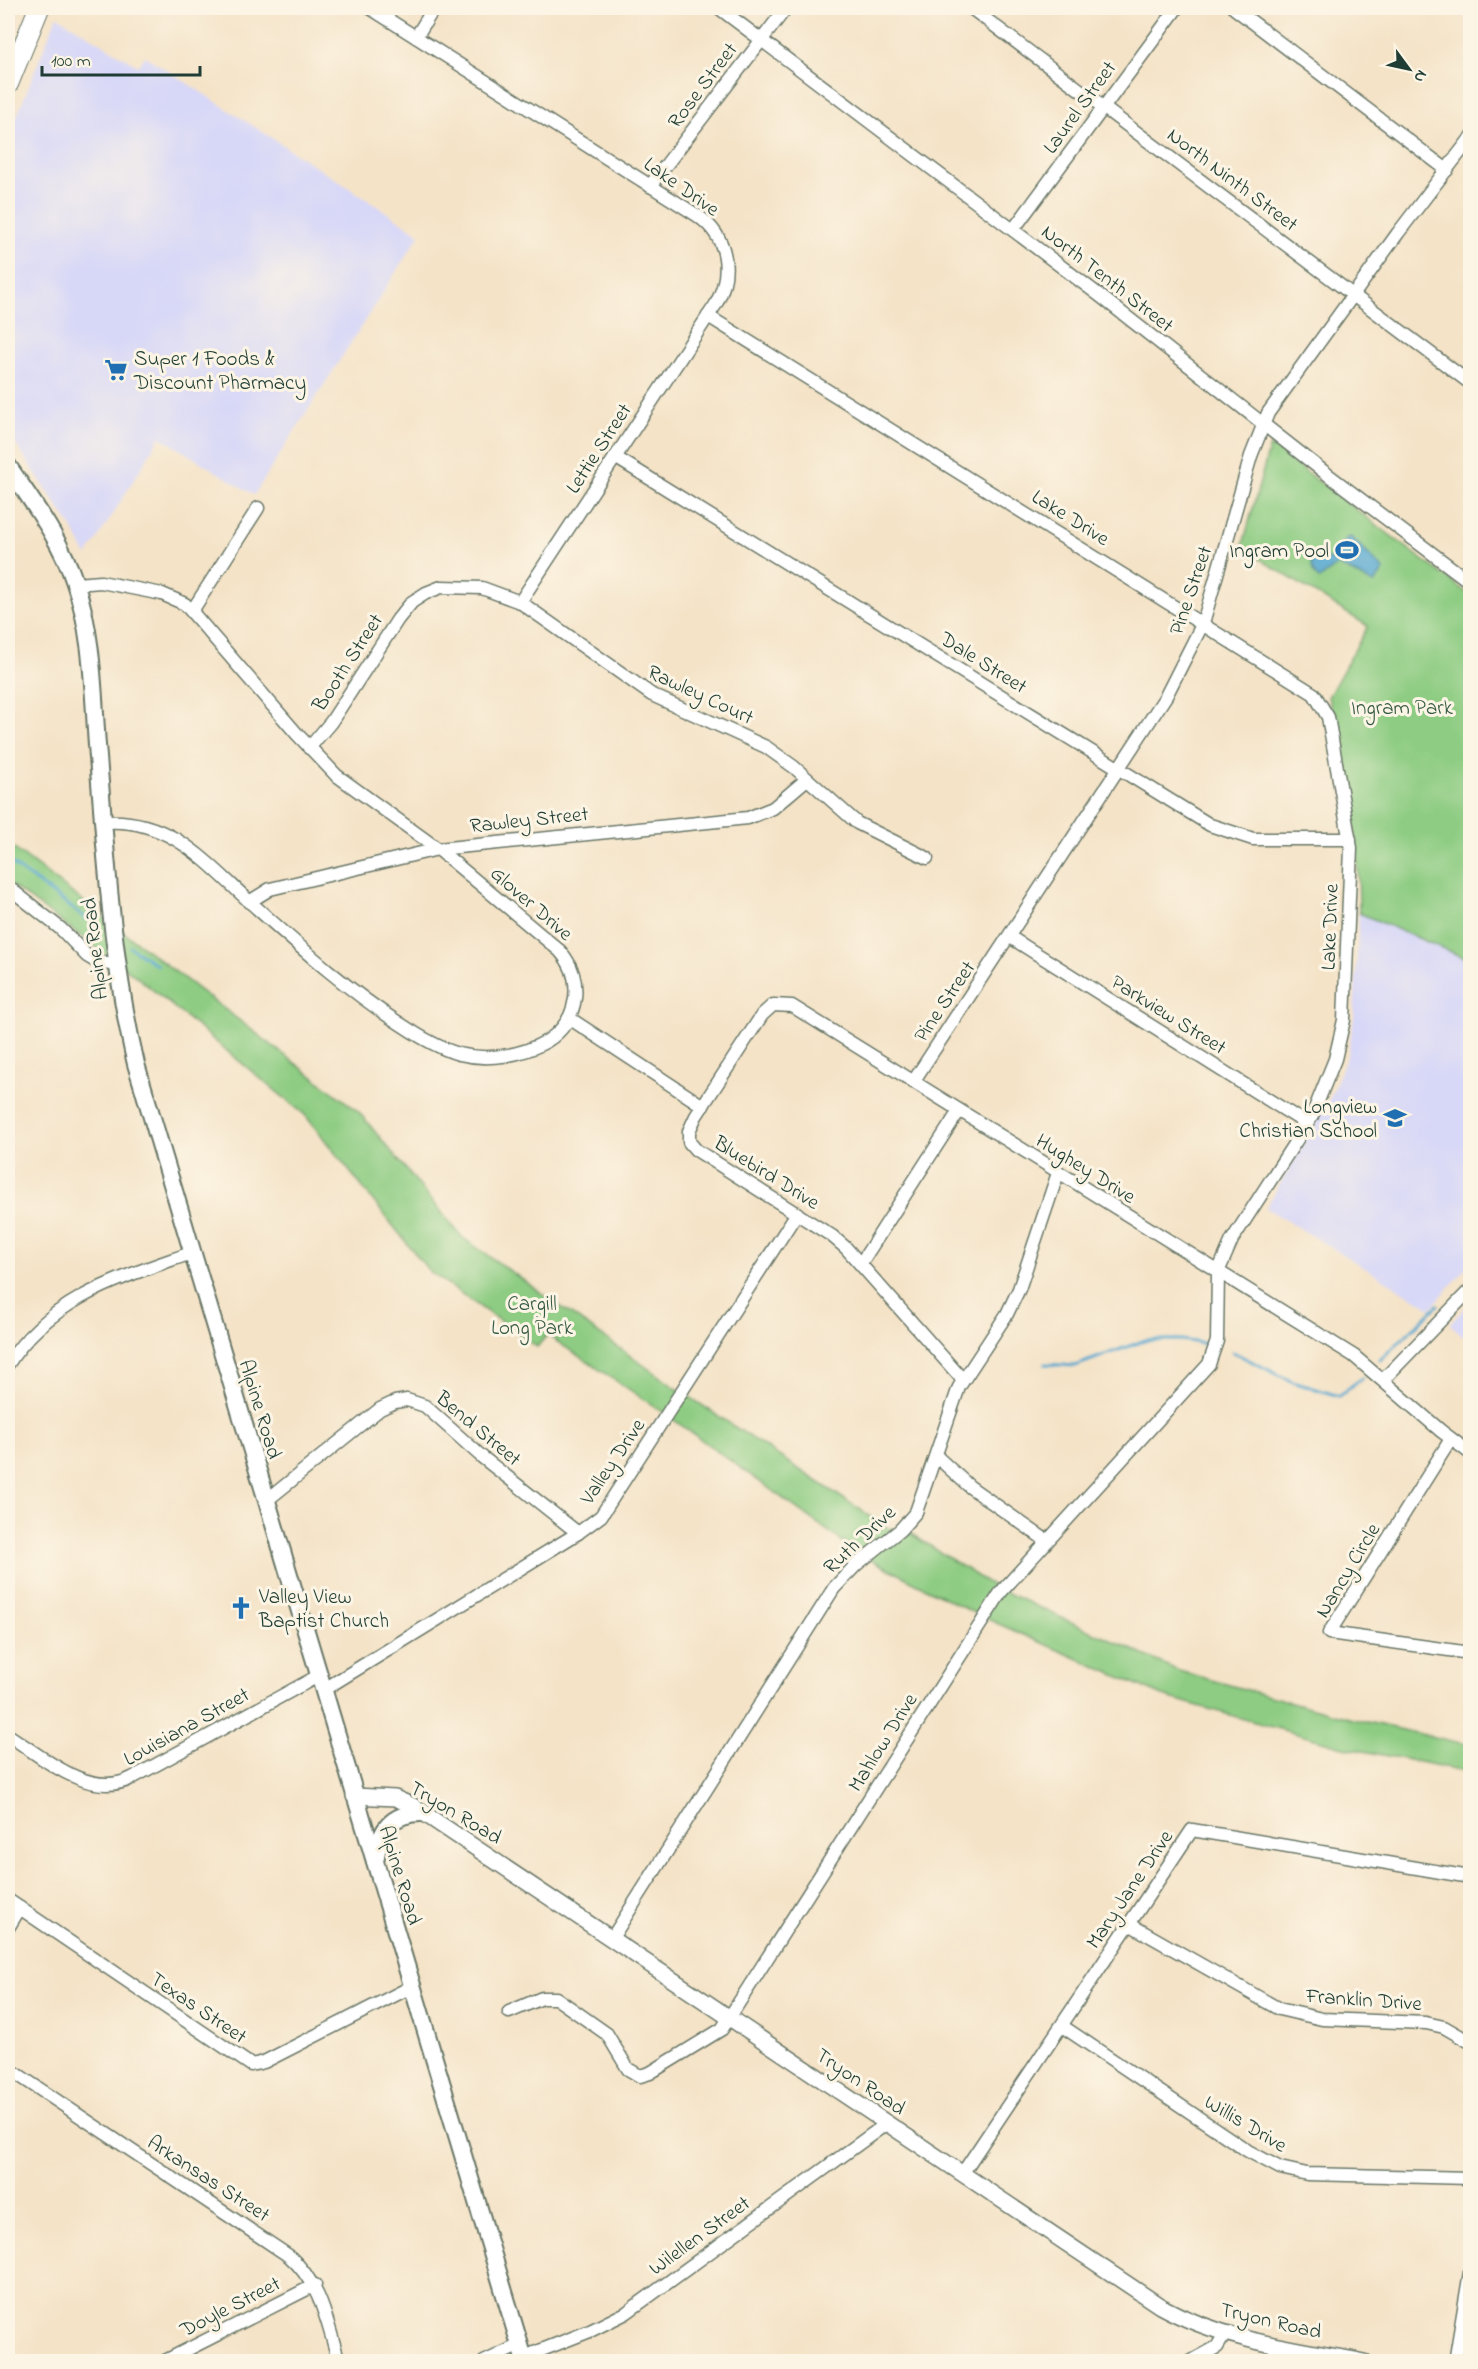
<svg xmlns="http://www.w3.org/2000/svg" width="1478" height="2369" font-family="'Indie Flower',sans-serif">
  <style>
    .built { fill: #d7d7f8 }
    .green { fill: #8dcc82; stroke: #56845b; stroke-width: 1.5 }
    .water { fill: #54a7d0; stroke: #3a7282; stroke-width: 1.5 }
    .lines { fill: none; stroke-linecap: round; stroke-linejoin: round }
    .stream { stroke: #54a7d0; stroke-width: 3 }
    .minor-casing { stroke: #6a7767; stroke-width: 15 }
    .tertiary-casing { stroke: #6a7767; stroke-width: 18 }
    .secondary-casing { stroke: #6a7767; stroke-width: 20 }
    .primary-casing { stroke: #6a7767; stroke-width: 22 }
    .minor { stroke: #fff; stroke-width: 12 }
    .tertiary { stroke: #fff; stroke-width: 15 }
    .secondary { stroke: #fff; stroke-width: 16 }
    .primary { stroke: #fff; stroke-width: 20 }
    .labels { text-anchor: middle; stroke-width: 6; stroke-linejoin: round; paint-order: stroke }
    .street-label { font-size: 21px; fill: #1f3d34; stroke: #fcf5e5 }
    .poi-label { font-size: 21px; fill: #1f3d34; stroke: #fcf5e5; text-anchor: start }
    .park-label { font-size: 21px; fill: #355a44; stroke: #fcf5e5 }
  </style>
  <rect width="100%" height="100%" fill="#fcf5e5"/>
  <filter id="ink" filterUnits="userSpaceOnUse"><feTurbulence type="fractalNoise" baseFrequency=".0167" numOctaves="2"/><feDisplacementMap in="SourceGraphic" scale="12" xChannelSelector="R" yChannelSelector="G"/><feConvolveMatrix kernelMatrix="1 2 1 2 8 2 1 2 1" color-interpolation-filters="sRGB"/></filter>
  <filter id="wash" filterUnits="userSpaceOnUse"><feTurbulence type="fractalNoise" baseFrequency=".008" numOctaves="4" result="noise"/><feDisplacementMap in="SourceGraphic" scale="24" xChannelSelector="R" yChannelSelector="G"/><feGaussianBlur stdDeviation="1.35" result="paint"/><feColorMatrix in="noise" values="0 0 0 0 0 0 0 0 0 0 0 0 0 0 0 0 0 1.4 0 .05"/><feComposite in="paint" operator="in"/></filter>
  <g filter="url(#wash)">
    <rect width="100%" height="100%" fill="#f4e3c7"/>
    <g class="built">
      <polygon points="57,16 138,66 145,56 420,234 254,495 160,437 87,556 71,526 8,433 8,138"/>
      <polygon points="1359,913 1470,960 1470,1264 1431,1308 1266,1208 1330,1098 1348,1053 1354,1018"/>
      <polygon points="1470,1302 1470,1342 1450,1324"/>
    </g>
    <g class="green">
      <path d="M1270,445L1470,595V960L1359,913C1359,837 1349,771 1328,697L1368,626L1242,548Z"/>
      <polygon points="8,844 358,1111 462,1237 676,1388 888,1528 910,1533 994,1587 1179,1671 1349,1718 1470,1745 1470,1772 1343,1747 1163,1696 976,1614 860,1554 660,1410 547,1335 537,1347 429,1271 305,1115 137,977 8,883"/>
    </g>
    <path class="water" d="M1348,537L1352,538L1384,570L1374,584L1338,565L1319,579C1311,572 1311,565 1313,555L1332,560Z"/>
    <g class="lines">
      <g class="stream">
        <polyline points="8,861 87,919"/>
        <polyline points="130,947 157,965"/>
        <polyline points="1233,1352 1293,1382 1339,1396 1362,1378"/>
        <polyline points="1380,1360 1438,1305"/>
        <polyline points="1045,1364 1075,1366 1146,1340 1181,1340 1208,1344"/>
      </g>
    </g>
  </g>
  <g filter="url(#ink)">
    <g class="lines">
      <g class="minor-casing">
        <g id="minor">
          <path d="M370,8L698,216C728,237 733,272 716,304L520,602"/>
          <polyline points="719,8 1099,295 1323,471 1470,582"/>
          <polyline points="971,8 1470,383"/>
          <polyline points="1234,8 1447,170"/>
          <polyline points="416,37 434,8"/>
          <polyline points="650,186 786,8"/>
          <polyline points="1013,230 1177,8"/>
          <polyline points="615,457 1210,825 1253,839 1350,839"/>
          <path d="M76,584L101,582L162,594L185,604L297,734L336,775L438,849L560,951C585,979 579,1021 547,1041C521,1056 488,1061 459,1054C438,1048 420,1037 402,1025C347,990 299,946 250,902C206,862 169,817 104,822"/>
          <polyline points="192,611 258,508"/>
          <polyline points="309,748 331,722 398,619 412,602 426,593 441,587 482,588 520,602 652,695 766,747 794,767 857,823 927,858"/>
          <polyline points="8,887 61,929 87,956 97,962 117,965"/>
          <polyline points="249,902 270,889 438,849 748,818 773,808 807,779"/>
          <polyline points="1010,937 1307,1124"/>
          <polyline points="569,1018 703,1106"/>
          <polyline points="913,1082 1166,696 1203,623 1251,456 1268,413 1398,233 1470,139"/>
          <polyline points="861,1263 959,1111"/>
          <path d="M8,1364C50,1298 121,1278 191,1253"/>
          <polyline points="963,1380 846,1248 832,1236 696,1150 689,1142 689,1131 696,1116 762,1015 773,1005 792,1006 1354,1356 1441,1431 1470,1453"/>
          <polyline points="1383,1380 1470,1290"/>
          <polyline points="1451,1439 1329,1633 1470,1653"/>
          <polyline points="936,1456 970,1487 1047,1541"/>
          <polyline points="266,1501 380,1409 395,1402 407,1400 425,1406 482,1457 578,1533"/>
          <polyline points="323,1690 578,1533 601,1516 797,1213"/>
          <path d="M8,1735C43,1757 89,1800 132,1778L318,1676"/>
          <polyline points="8,1900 251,2065 264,2062 411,1987"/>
          <polyline points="1129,1924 1279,2009 1322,2019 1426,2023 1444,2027 1470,2042"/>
          <polyline points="8,1928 20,1908"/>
          <polyline points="612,1938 834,1588 856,1565 900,1530 916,1512 959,1387 1007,1314 1019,1289 1058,1173"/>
          <polyline points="509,2012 542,1998 556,1998 607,2034 628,2069 640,2076 650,2073 722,2029 1001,1592 1209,1364 1217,1341 1218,1272 1232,1240 1312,1116 1335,1059 1344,1020 1351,848 1328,717 1314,694 708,316"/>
          <polyline points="1062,2026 1248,2151 1280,2168 1307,2174 1470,2178"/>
          <path d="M8,2068L289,2256C321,2284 327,2322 339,2362"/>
          <polyline points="962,2174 1192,1830 1470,1877"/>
          <polyline points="524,2357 590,2331 626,2313 886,2124"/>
          <polyline points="163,2362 315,2285"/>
          <polyline points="484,2362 520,2345"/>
          <polyline points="1190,2362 1217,2347 1225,2334"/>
          <polyline points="1455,2362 1470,2272"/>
        </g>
      </g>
      <g class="tertiary-casing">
        <path id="tertiary" d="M354,1796L395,1798L413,1806L1160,2306C1224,2341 1295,2349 1365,2362"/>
      </g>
      <g class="secondary-casing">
        <g id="secondary">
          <path d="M8,466C33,503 61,540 75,583C93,634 93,691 97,745C106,852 111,959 136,1064L525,2362"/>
          <path d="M375,1861C380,1831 390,1812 424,1813"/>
        </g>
      </g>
      <g class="primary-casing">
        <polyline id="primary" points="8,84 39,8"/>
      </g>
      <use href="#minor" class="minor"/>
      <use href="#tertiary" class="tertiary"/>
      <use href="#secondary" class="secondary"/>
      <use href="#primary" class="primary"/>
    </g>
  </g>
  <defs>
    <g id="supermarket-bare" transform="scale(1.8)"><path d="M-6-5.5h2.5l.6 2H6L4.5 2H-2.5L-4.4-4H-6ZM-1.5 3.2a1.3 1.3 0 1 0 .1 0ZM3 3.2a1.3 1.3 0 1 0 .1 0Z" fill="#1f6fb2" stroke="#fcf5e5" stroke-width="2.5" paint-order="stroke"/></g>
    <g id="stadium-bare" transform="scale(1.8)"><path d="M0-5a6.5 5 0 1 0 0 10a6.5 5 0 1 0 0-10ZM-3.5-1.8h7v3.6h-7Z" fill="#1f6fb2" stroke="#fcf5e5" stroke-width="2.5" paint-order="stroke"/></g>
    <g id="school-bare" transform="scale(1.8)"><path d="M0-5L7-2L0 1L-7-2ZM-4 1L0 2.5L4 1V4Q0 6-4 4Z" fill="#1f6fb2" stroke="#fcf5e5" stroke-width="2.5" paint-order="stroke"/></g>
    <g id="church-bare" transform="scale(1.8)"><path d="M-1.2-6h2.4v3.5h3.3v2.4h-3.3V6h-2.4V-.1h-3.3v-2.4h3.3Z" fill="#1f6fb2" stroke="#fcf5e5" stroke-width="2.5" paint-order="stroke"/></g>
  </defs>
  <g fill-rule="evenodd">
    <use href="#supermarket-bare" x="116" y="370"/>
    <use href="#stadium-bare" x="1347" y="550"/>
    <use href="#school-bare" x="1395" y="1118"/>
    <use href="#church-bare" x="241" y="1608"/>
  </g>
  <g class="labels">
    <g class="street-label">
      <text transform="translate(702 85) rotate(-53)" y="7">Rose Street</text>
      <text transform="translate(1079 107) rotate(-54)" y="7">Laurel Street</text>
      <text transform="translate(1233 179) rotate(37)" y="7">North Ninth Street</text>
      <text transform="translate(682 186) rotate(35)" y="7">Lake Drive</text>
      <text transform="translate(1108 278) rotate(38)" y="7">North Tenth Street</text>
      <text transform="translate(598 448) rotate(-57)" y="7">Lettie Street</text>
      <text transform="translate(1071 517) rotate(32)" y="7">Lake Drive</text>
      <text transform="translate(1190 590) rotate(-71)" y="7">Pine Street</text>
      <text transform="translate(347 662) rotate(-57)" y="7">Booth Street</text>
      <text transform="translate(984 662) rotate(32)" y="7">Dale Street</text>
      <text transform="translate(701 694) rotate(25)" y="7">Rawley Court</text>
      <text transform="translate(529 819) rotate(-6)" y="7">Rawley Street</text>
      <text transform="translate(532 903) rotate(41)" y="7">Glover Drive</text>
      <text transform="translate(1329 927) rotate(-88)" y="7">Lake Drive</text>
      <text transform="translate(94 949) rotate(-97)" y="7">Alpine Road</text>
      <text transform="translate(944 1001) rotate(-56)" y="7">Pine Street</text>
      <text transform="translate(1169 1014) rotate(32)" y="7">Parkview Street</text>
      <text transform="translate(1086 1168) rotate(32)" y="7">Hughey Drive</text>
      <text transform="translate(767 1172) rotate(32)" y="7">Bluebird Drive</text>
      <text transform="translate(261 1409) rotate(73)" y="7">Alpine Road</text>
      <text transform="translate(479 1428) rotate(40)" y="7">Bend Street</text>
      <text transform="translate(612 1461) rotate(-56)" y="7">Valley Drive</text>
      <text transform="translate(859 1539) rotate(-43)" y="7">Ruth Drive</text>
      <text transform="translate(1347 1570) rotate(-59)" y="7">Nancy Circle</text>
      <text transform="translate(186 1726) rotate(-29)" y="7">Louisiana Street</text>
      <text transform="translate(882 1742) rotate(-58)" y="7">Mahlow Drive</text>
      <text transform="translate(456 1812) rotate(31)" y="7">Tryon Road</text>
      <text transform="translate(401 1875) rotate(73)" y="7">Alpine Road</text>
      <text transform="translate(1129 1889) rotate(-56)" y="7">Mary Jane Drive</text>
      <text transform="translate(1364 1999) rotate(4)" y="7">Franklin Drive</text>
      <text transform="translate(199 2007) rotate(34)" y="7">Texas Street</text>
      <text transform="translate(861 2081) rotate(34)" y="7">Tryon Road</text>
      <text transform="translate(1246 2123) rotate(31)" y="7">Willis Drive</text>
      <text transform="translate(209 2178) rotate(33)" y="7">Arkansas Street</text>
      <text transform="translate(699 2235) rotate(-36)" y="7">Wilellen Street</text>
      <text transform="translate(230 2306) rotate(-27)" y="7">Doyle Street</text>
      <text transform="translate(1271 2320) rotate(13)" y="7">Tryon Road</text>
    </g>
    <g class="poi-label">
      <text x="134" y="365">Super 1 Foods &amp;<tspan x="134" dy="24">Discount Pharmacy</tspan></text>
      <text x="1329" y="557" text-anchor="end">Ingram Pool</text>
      <text x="1377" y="1113" text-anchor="end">Longview<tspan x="1377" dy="24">Christian School</tspan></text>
      <text x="259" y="1603">Valley View<tspan x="259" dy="24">Baptist Church</tspan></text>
    </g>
    <g class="park-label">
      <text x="1402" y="714">Ingram Park</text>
      <text x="532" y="1310">Cargill<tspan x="532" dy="24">Long Park</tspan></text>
    </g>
  </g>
  <rect width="1478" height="2369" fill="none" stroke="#fcf5e5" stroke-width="30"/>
  <g transform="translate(1409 69) rotate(123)" stroke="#fcf5e5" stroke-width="4.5" paint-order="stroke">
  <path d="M0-4.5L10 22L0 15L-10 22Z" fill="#1f3d34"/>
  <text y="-9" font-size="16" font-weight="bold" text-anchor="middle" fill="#1f3d34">N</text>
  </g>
  <path d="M42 66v9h158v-9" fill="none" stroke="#1f3d34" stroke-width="3"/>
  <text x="51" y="66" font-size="18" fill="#1f3d34" stroke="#fcf5e5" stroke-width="4.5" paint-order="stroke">100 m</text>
</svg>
